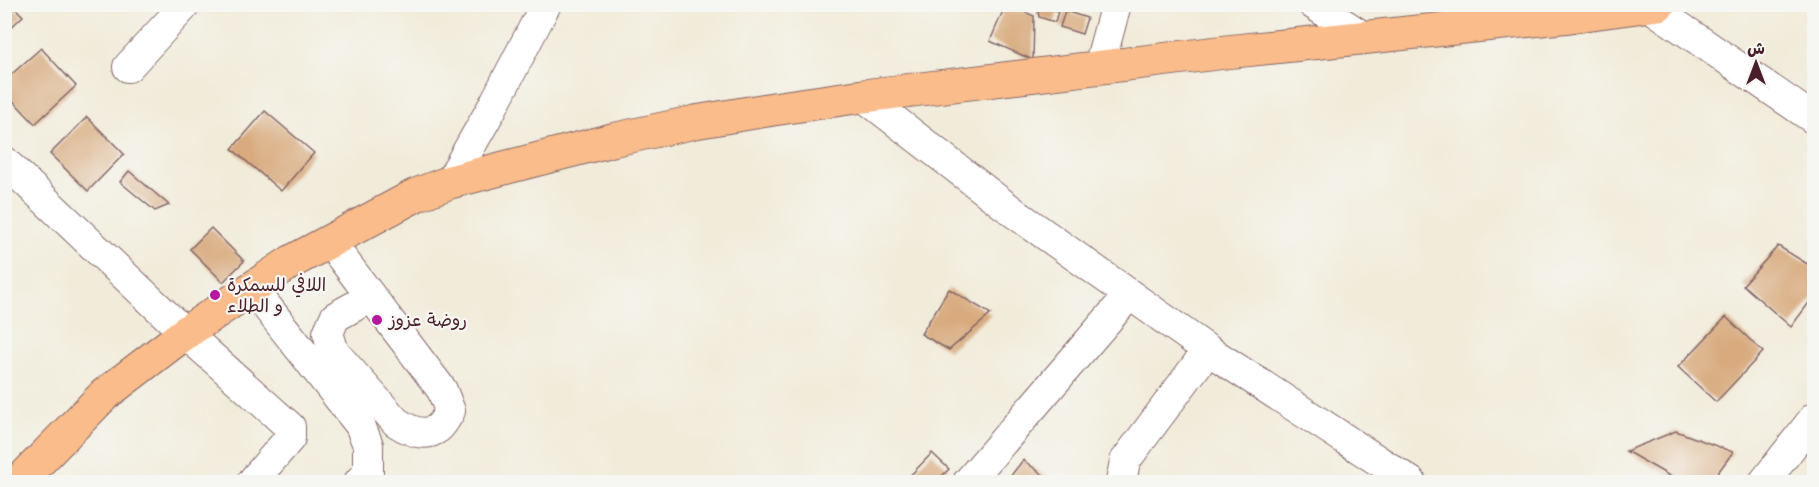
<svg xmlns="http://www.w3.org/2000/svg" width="1819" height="487" font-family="Mali,'Playpen Sans Arabic',sans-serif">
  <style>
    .building { fill: #d8aa7e }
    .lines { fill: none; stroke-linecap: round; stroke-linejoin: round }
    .minor-casing { stroke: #846668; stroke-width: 32 }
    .major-casing { stroke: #846668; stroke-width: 35 }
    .minor { stroke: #fff; stroke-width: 30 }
    .major { stroke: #f9bc8a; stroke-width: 33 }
    .poi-dot { fill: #b5179e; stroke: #f6f6f2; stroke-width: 2 }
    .labels { text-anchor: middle; stroke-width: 4.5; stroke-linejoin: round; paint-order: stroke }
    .poi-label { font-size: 18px; fill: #4a1f2b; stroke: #f6f6f2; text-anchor: start }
  </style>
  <rect width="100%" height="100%" fill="#f6f6f2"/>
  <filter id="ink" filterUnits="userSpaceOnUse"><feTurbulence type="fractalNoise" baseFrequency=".0167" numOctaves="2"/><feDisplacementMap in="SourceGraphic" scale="12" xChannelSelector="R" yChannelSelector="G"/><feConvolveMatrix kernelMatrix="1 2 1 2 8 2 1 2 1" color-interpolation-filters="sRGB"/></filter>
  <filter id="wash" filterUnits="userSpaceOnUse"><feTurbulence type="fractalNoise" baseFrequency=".008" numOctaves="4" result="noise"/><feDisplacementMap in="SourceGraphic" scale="24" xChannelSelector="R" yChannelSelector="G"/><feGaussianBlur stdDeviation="1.35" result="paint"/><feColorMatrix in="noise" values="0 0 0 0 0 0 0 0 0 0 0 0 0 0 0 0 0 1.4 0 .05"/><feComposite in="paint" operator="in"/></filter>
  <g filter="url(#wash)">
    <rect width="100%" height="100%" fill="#f1ebd9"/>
    <g id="blocks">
      <g class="building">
        <polygon points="4,4 11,4 23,16 4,34"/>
        <polygon points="1006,4 1034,16 1033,60 990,41"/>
        <polygon points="1037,5 1058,11 1055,22 1039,17"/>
        <polygon points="1065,11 1087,18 1082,34 1060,27"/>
        <polygon points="41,48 76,86 35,124 4,91 4,81"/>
        <polygon points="265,111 314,153 281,191 232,149"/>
        <polygon points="87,117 124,154 88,191 50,154"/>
        <polygon points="129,171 169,205 155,211 120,182"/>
        <polygon points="211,228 244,261 223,282 190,249"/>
        <polygon points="1778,246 1814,268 1814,296 1791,327 1743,285"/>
        <polygon points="949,289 991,314 949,350 921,334"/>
        <polygon points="1726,317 1763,352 1716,402 1678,367"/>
        <polygon points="1676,431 1733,452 1711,482 1680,482 1626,451"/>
        <polygon points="932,453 949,469 936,482 904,482"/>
        <polygon points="1023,460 1053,482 1006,482"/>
      </g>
    </g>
  </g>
  <g filter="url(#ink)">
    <use href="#blocks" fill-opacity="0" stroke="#846668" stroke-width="1.5"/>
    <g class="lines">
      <g class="minor-casing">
        <g id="minor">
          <polyline points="1313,4 1365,38"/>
          <polyline points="1649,6 1814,119"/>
          <polyline points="128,67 186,4"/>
          <polyline points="1099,67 1116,4"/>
          <polyline points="863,96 1016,214 1208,350 1411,482"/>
          <polyline points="4,161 185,333 290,427 290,438 252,482"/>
          <polyline points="450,182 492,108 546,4"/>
          <path d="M329,241L442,390L450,411C447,416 443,424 438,428C425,438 408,430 396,422L334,352L328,333L335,317L371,297"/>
          <polyline points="252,288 360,425 368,445 368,472 359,482"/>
          <polyline points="968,482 1129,295"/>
          <polyline points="1121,482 1125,461 1208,350"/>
          <polyline points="1764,482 1814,418"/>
        </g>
      </g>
      <g class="major-casing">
        <polyline id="major" points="19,482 104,395 185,333 291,262 416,195 450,182 612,140 695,122 773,109 863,96 1226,52 1570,16 1659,4"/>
      </g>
      <use href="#minor" class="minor"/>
      <use href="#major" class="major"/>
    </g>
  </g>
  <g class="poi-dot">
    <circle cx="215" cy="295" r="6"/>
    <circle cx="377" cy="320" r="6"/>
  </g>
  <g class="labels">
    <g class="poi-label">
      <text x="227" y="291">اللافي للسمكرة<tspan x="227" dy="21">و الطلاء</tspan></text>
      <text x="389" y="326">روضة عزوز</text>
    </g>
  </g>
  <rect width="1819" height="487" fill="none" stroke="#f6f6f2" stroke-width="24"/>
  <g transform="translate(1756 63)" stroke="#f6f6f2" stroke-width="4.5" paint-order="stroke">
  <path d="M0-4.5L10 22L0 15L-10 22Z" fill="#4a1f2b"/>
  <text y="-9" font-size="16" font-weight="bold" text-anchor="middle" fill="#4a1f2b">ش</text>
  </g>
</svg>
